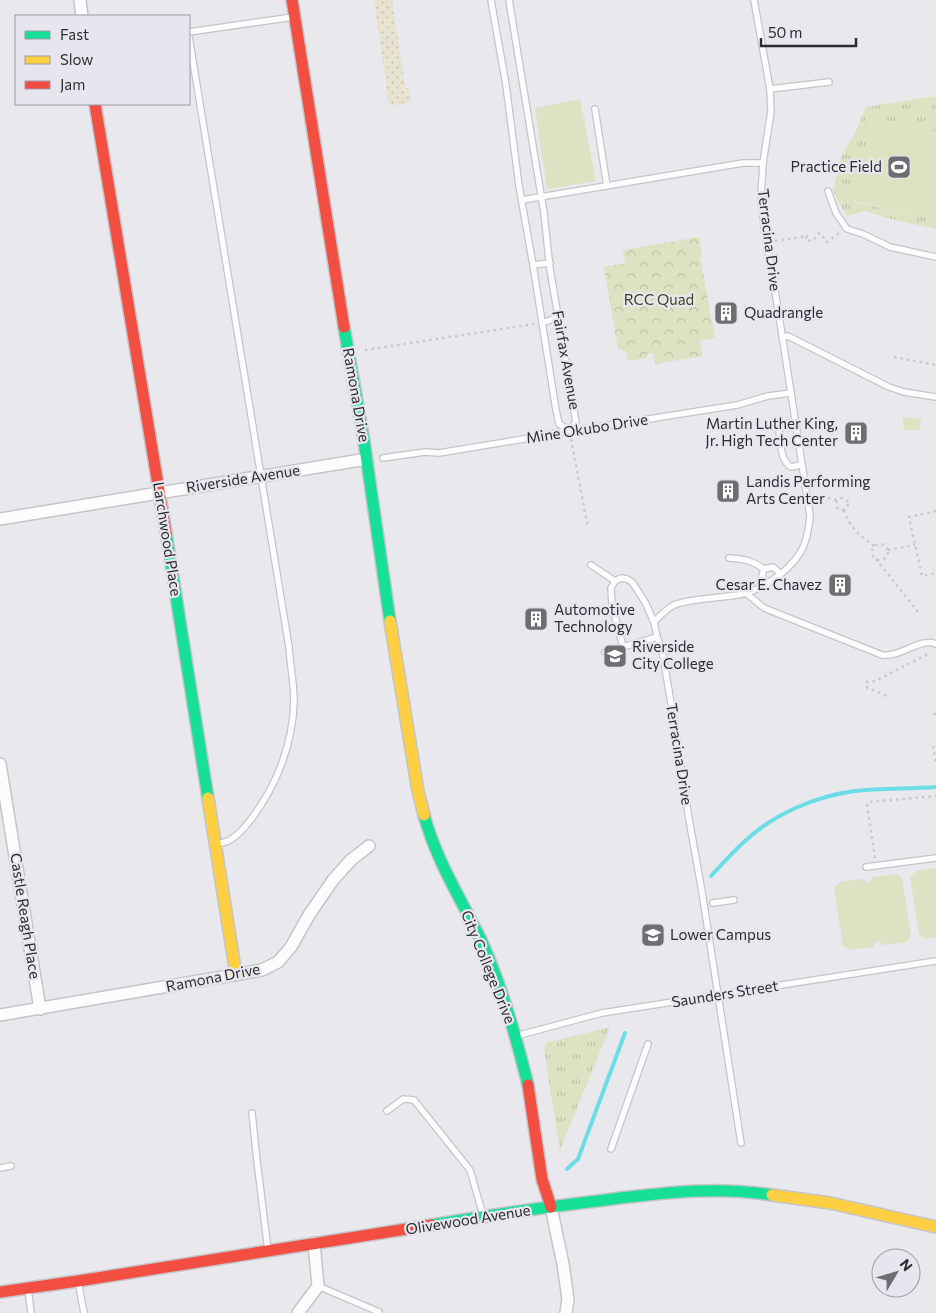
<svg xmlns="http://www.w3.org/2000/svg" width="936" height="1313" font-family="Commissioner,sans-serif">
  <style>
    .grass { fill: url(#grass-tufts) }
    .forest { fill: url(#forest-crowns) }
    .sand { fill: url(#sand-dots) }
    .garden { fill: #dde2c2 }
    .lines { fill: none; stroke-linecap: round; stroke-linejoin: round }
    .stream { stroke: #6cdce7; stroke-width: 4 }
    .lane-casing { stroke: #c5c5c9; stroke-width: 8 }
    .street-casing { stroke: #c5c5c9; stroke-width: 14 }
    .fast-casing { stroke: #c5c5c9; stroke-width: 14 }
    .slow-casing { stroke: #c5c5c9; stroke-width: 14 }
    .jam-casing { stroke: #c5c5c9; stroke-width: 14 }
    .path { stroke: #c9c9ca; stroke-width: 2.5; stroke-dasharray: 2.5 4; stroke-linecap: butt }
    .lane { stroke: #fcfcfc; stroke-width: 5.5 }
    .street { stroke: #fcfcfc; stroke-width: 11 }
    .fast { stroke: #16e098; stroke-width: 11 }
    .slow { stroke: #ffcf43; stroke-width: 11 }
    .jam { stroke: #f24e42; stroke-width: 11 }
    .labels { text-anchor: middle; stroke-width: 4.5; stroke-linejoin: round; paint-order: stroke }
    .poi-label { font-size: 15px; fill: #2d2d30; stroke: #e7e6ef; text-anchor: start }
    .street-label { font-size: 15px; fill: #2d2d30; stroke: #e7e6ef }
    .park-label { font-size: 15px; fill: #3d4219; stroke: #e7e6ef }
  </style>
  <defs>
    <pattern id="grass-tufts" width="24" height="20" patternUnits="userSpaceOnUse" patternTransform="scale(1.25)"><rect width="24" height="20" fill="#dde2c2"/><path d="M3 7l-1-3M5 7V3M7 7l1-3M15 17l-1-3M17 17v-4M19 17l1-3" fill="none" stroke="#bec2a7"/></pattern>
    <pattern id="forest-crowns" width="20" height="18" patternUnits="userSpaceOnUse" patternTransform="scale(1.25)"><rect width="20" height="18" fill="#dde2c2"/><path d="M2 6a3 3 0 1 1 6 0M12 15a3 3 0 1 1 6 0" fill="none" stroke="#bec2a7"/></pattern>
    <pattern id="sand-dots" width="8" height="8" patternUnits="userSpaceOnUse" patternTransform="scale(1.25)"><rect width="8" height="8" fill="#e8e2d0"/><path d="M2 2h.1M6 6h.1" fill="none" stroke="#c7c2b3" stroke-width="1.8" stroke-linecap="round"/></pattern>
  </defs>
  <rect width="100%" height="100%" fill="#e8e8ed"/>
  <g class="grass">
    <polygon points="936,96 936,132 872,117 854,202 936,220 936,229 887,218 865,211 847,216 833,191 841,157 855,133 866,107"/>
    <polygon points="610,1027 560,1150 544,1051 546,1043"/>
  </g>
  <polygon class="forest" points="699,237 702,256 700,257 715,338 700,341 703,356 655,364 653,353 647,354 647,358 628,361 627,353 621,349 618,349 604,267 625,263 623,250"/>
  <polygon class="sand" points="374,0 392,0 405,88 409,88 411,102 389,106"/>
  <g class="garden">
    <polygon points="580,99 596,181 547,189 535,108"/>
    <polygon points="872,117 936,132 936,220 854,201"/>
    <polygon points="903,417 922,419 919,430 904,430"/>
    <polygon points="936,868 936,937 926,939 919,934 910,877 916,871"/>
    <polygon points="896,874 902,878 911,935 906,942 884,945 877,940 873,947 850,950 843,945 834,888 840,882 862,879 868,883 873,877"/>
  </g>
  <g class="lines">
    <g class="stream">
      <path d="M711,876C722,864 733,852 745,841C774,814 816,796 855,791C881,788 909,789 935,787"/>
      <polyline points="567,1169 578,1159 625,1033"/>
    </g>
    <g class="lane-casing">
      <g id="lane">
        <polyline points="491,0 506,85 519,186 533,265 556,410 559,424 570,430"/>
        <polyline points="509,0 544,213 550,269 576,422 570,430"/>
        <polyline points="189,32 293,17"/>
        <path d="M189,37L289,647C290,665 294,683 294,701C293,743 277,785 252,818C246,826 239,835 230,840C226,843 220,843 215,844"/>
        <polyline points="770,89 829,82"/>
        <polyline points="595,109 607,186"/>
        <polyline points="828,191 836,213 847,229 863,234 890,247 936,257"/>
        <polyline points="522,200 743,163 763,163"/>
        <polyline points="533,265 550,263"/>
        <polyline points="542,323 559,317"/>
        <polyline points="782,337 788,336 889,387 904,392 936,397"/>
        <path d="M795,421L780,428L779,431C781,444 780,460 791,467L801,465"/>
        <polyline points="383,458 425,452 439,453 542,436 570,430 592,428 737,405 768,396 791,393"/>
        <path d="M729,558C744,559 751,560 764,569L773,567L781,574"/>
        <polyline points="591,565 615,581 611,588 612,605 623,647"/>
        <polyline points="764,569 762,576 766,584"/>
        <polyline points="615,581 621,578 627,579 632,582 645,602 654,622 657,637 662,650 673,715 689,819 702,892 741,1143"/>
        <path d="M746,593L764,608L882,655C903,657 920,637 936,644"/>
        <path d="M654,622C660,616 666,609 674,605C681,602 689,601 696,600C710,598 724,597 738,595C761,591 788,572 800,553C807,542 809,528 810,516L778,309L764,227L761,196L763,163L771,111L770,89L754,0"/>
        <polyline points="605,652 657,637"/>
        <polyline points="866,867 936,858"/>
        <polyline points="713,903 734,900"/>
        <polyline points="516,1036 602,1013 936,961"/>
        <polyline points="387,1111 403,1099 414,1100 470,1170 483,1215"/>
        <polyline points="252,1113 257,1161 268,1250"/>
        <polyline points="611,1149 648,1044"/>
        <polyline points="0,1168 11,1166"/>
        <polyline points="78,1281 84,1313"/>
        <polyline points="318,1286 379,1312"/>
        <polyline points="28,1289 31,1313"/>
      </g>
    </g>
    <g class="street-casing">
      <g id="street">
        <polyline points="80,0 82,16"/>
        <polyline points="0,519 367,459"/>
        <polyline points="0,764 40,1009"/>
        <polyline points="0,1015 262,970 278,962 291,947 309,915 333,880 351,860 369,846"/>
        <polyline points="551,1207 563,1264 568,1299 566,1313"/>
        <polyline points="298,1313 318,1286 314,1243"/>
      </g>
    </g>
    <g class="fast-casing">
      <g id="fast">
        <polyline points="344,327 364,441 390,621"/>
        <polyline points="166,533 208,798"/>
        <path d="M424,815C436,860 461,899 481,940C502,986 516,1036 528,1085"/>
        <path d="M432,1225C490,1215 547,1207 605,1200C662,1193 714,1186 772,1195"/>
      </g>
    </g>
    <g class="slow-casing">
      <g id="slow">
        <polyline points="390,621 418,791 424,815"/>
        <polyline points="208,798 236,975"/>
        <polyline points="772,1195 830,1203 936,1227"/>
      </g>
    </g>
    <g class="jam-casing">
      <g id="jam">
        <polyline points="292,0 344,327"/>
        <polyline points="95,104 166,533"/>
        <polyline points="528,1085 542,1179 551,1207"/>
        <polyline points="0,1292 78,1281 432,1225"/>
      </g>
    </g>
    <g class="path">
      <polyline points="806,236 807,241 814,240 817,234 820,233 827,242 839,233"/>
      <polyline points="775,241 808,236"/>
      <polyline points="365,350 534,324"/>
      <polyline points="894,357 936,365"/>
      <polyline points="571,439 588,528"/>
      <circle cx="842" cy="504" r="6"/>
      <polyline points="815,500 832,498 838,501"/>
      <path d="M844,510C849,527 860,536 874,546"/>
      <polyline points="936,511 909,517 922,576 936,573"/>
      <circle cx="880" cy="552" r="8"/>
      <polyline points="888,550 915,545"/>
      <polyline points="876,559 918,612"/>
      <polyline points="866,682 875,681 930,653"/>
      <polyline points="866,687 889,697"/>
      <polyline points="934,715 936,709"/>
      <polyline points="933,746 936,762"/>
      <polyline points="875,858 867,804 869,802 936,796"/>
    </g>
    <use href="#lane" class="lane"/>
    <use href="#street" class="street"/>
    <use href="#fast" class="fast"/>
    <use href="#slow" class="slow"/>
    <use href="#jam" class="jam"/>
  </g>
  <defs>
    <g id="stadium-square" transform="scale(1.25)"><rect x="-9" y="-9" width="18" height="18" rx="4" fill="#6e6e72" stroke="#e7e6ef"/><path d="M0-5a6.5 5 0 1 0 0 10a6.5 5 0 1 0 0-10ZM-3.5-1.8h7v3.6h-7Z" fill="#fff"/></g>
    <g id="building-square" transform="scale(1.25)"><rect x="-9" y="-9" width="18" height="18" rx="4" fill="#6e6e72" stroke="#e7e6ef"/><path d="M-4-6H4V6H1V3H-1V6H-4ZM-2.5-4.3h1.7v1.8h-1.7ZM.8-4.3h1.7v1.8H.8ZM-2.5-1h1.7V.8h-1.7ZM.8-1h1.7V.8H.8Z" fill="#fff"/></g>
    <g id="university-square" transform="scale(1.25)"><rect x="-9" y="-9" width="18" height="18" rx="4" fill="#6e6e72" stroke="#e7e6ef"/><path d="M0-5L7-2L0 1L-7-2ZM-4 1L0 2.5L4 1V4Q0 6-4 4Z" fill="#fff"/></g>
    <g id="school-square" transform="scale(1.25)"><rect x="-9" y="-9" width="18" height="18" rx="4" fill="#6e6e72" stroke="#e7e6ef"/><path d="M0-5L7-2L0 1L-7-2ZM-4 1L0 2.5L4 1V4Q0 6-4 4Z" fill="#fff"/></g>
  </defs>
  <g fill-rule="evenodd">
    <use href="#stadium-square" x="899" y="167"/>
    <use href="#building-square" x="726" y="313"/>
    <use href="#building-square" x="856" y="433"/>
    <use href="#building-square" x="728" y="491"/>
    <use href="#building-square" x="840" y="585"/>
    <use href="#building-square" x="536" y="619"/>
    <use href="#university-square" x="615" y="656"/>
    <use href="#school-square" x="653" y="935"/>
  </g>
  <g class="labels">
    <g class="poi-label">
      <text x="882" y="172" text-anchor="end">Practice Field</text>
      <text x="744" y="318">Quadrangle</text>
      <text x="838" y="429" text-anchor="end">Martin Luther King,<tspan x="838" dy="17">Jr. High Tech Center</tspan></text>
      <text x="746" y="487">Landis Performing<tspan x="746" dy="17">Arts Center</tspan></text>
      <text x="822" y="590" text-anchor="end">Cesar E. Chavez</text>
      <text x="554" y="615">Automotive<tspan x="554" dy="17">Technology</tspan></text>
      <text x="632" y="652">Riverside<tspan x="632" dy="17">City College</tspan></text>
      <text x="670" y="940">Lower Campus</text>
    </g>
    <g class="street-label">
      <text transform="translate(769 240) rotate(83)" y="5">Terracina Drive</text>
      <text transform="translate(566 360) rotate(80)" y="5">Fairfax Avenue</text>
      <text transform="translate(356 395) rotate(80)" y="5">Ramona Drive</text>
      <text transform="translate(587 429) rotate(-9)" y="5">Mine Okubo Drive</text>
      <text transform="translate(243 479) rotate(-9)" y="5">Riverside Avenue</text>
      <text transform="translate(167 539) rotate(81)" y="5">Larchwood Place</text>
      <text transform="translate(679 754) rotate(81)" y="5">Terracina Drive</text>
      <text transform="translate(25 916) rotate(81)" y="5">Castle Reagh Place</text>
      <text transform="translate(488 967) rotate(68)" y="5">City College Drive</text>
      <text transform="translate(213 978) rotate(-11)" y="5">Ramona Drive</text>
      <text transform="translate(725 994) rotate(-9)" y="5">Saunders Street</text>
      <text transform="translate(468 1220) rotate(-9)" y="5">Olivewood Avenue</text>
    </g>
    <g class="park-label">
      <text x="659" y="305">RCC Quad</text>
    </g>
  </g>
  <rect x="15" y="15" width="175" height="90" fill="#e7e6ef" stroke="#9d9ca3"/>
  <rect x="25" y="31" width="25" height="8" fill="#16e098" stroke="#9d9ca3"/>
  <text x="60" y="40" font-size="15" fill="#2d2d30">Fast</text>
  <rect x="25" y="56" width="25" height="8" fill="#ffcf43" stroke="#9d9ca3"/>
  <text x="60" y="65" font-size="15" fill="#2d2d30">Slow</text>
  <rect x="25" y="81" width="25" height="8" fill="#f24e42" stroke="#9d9ca3"/>
  <text x="60" y="90" font-size="15" fill="#2d2d30">Jam</text>
  <g transform="translate(896 1273) rotate(52)"><circle r="24" fill="#e7e6ef" stroke="#9d9ca3"/>
  <path d="M0-4L9 19L0 12L-9 19Z" fill="#6e6e72"/>
  <text y="-8" font-size="14" font-weight="bold" text-anchor="middle" fill="#2d2d30">N</text>
  </g>
  <path d="M761 38v8h95v-8" fill="none" stroke="#2d2d30" stroke-width="2.5"/>
  <text x="768" y="38" font-size="15" fill="#2d2d30" stroke="#e7e6ef" stroke-width="4" paint-order="stroke">50 m</text>
</svg>
